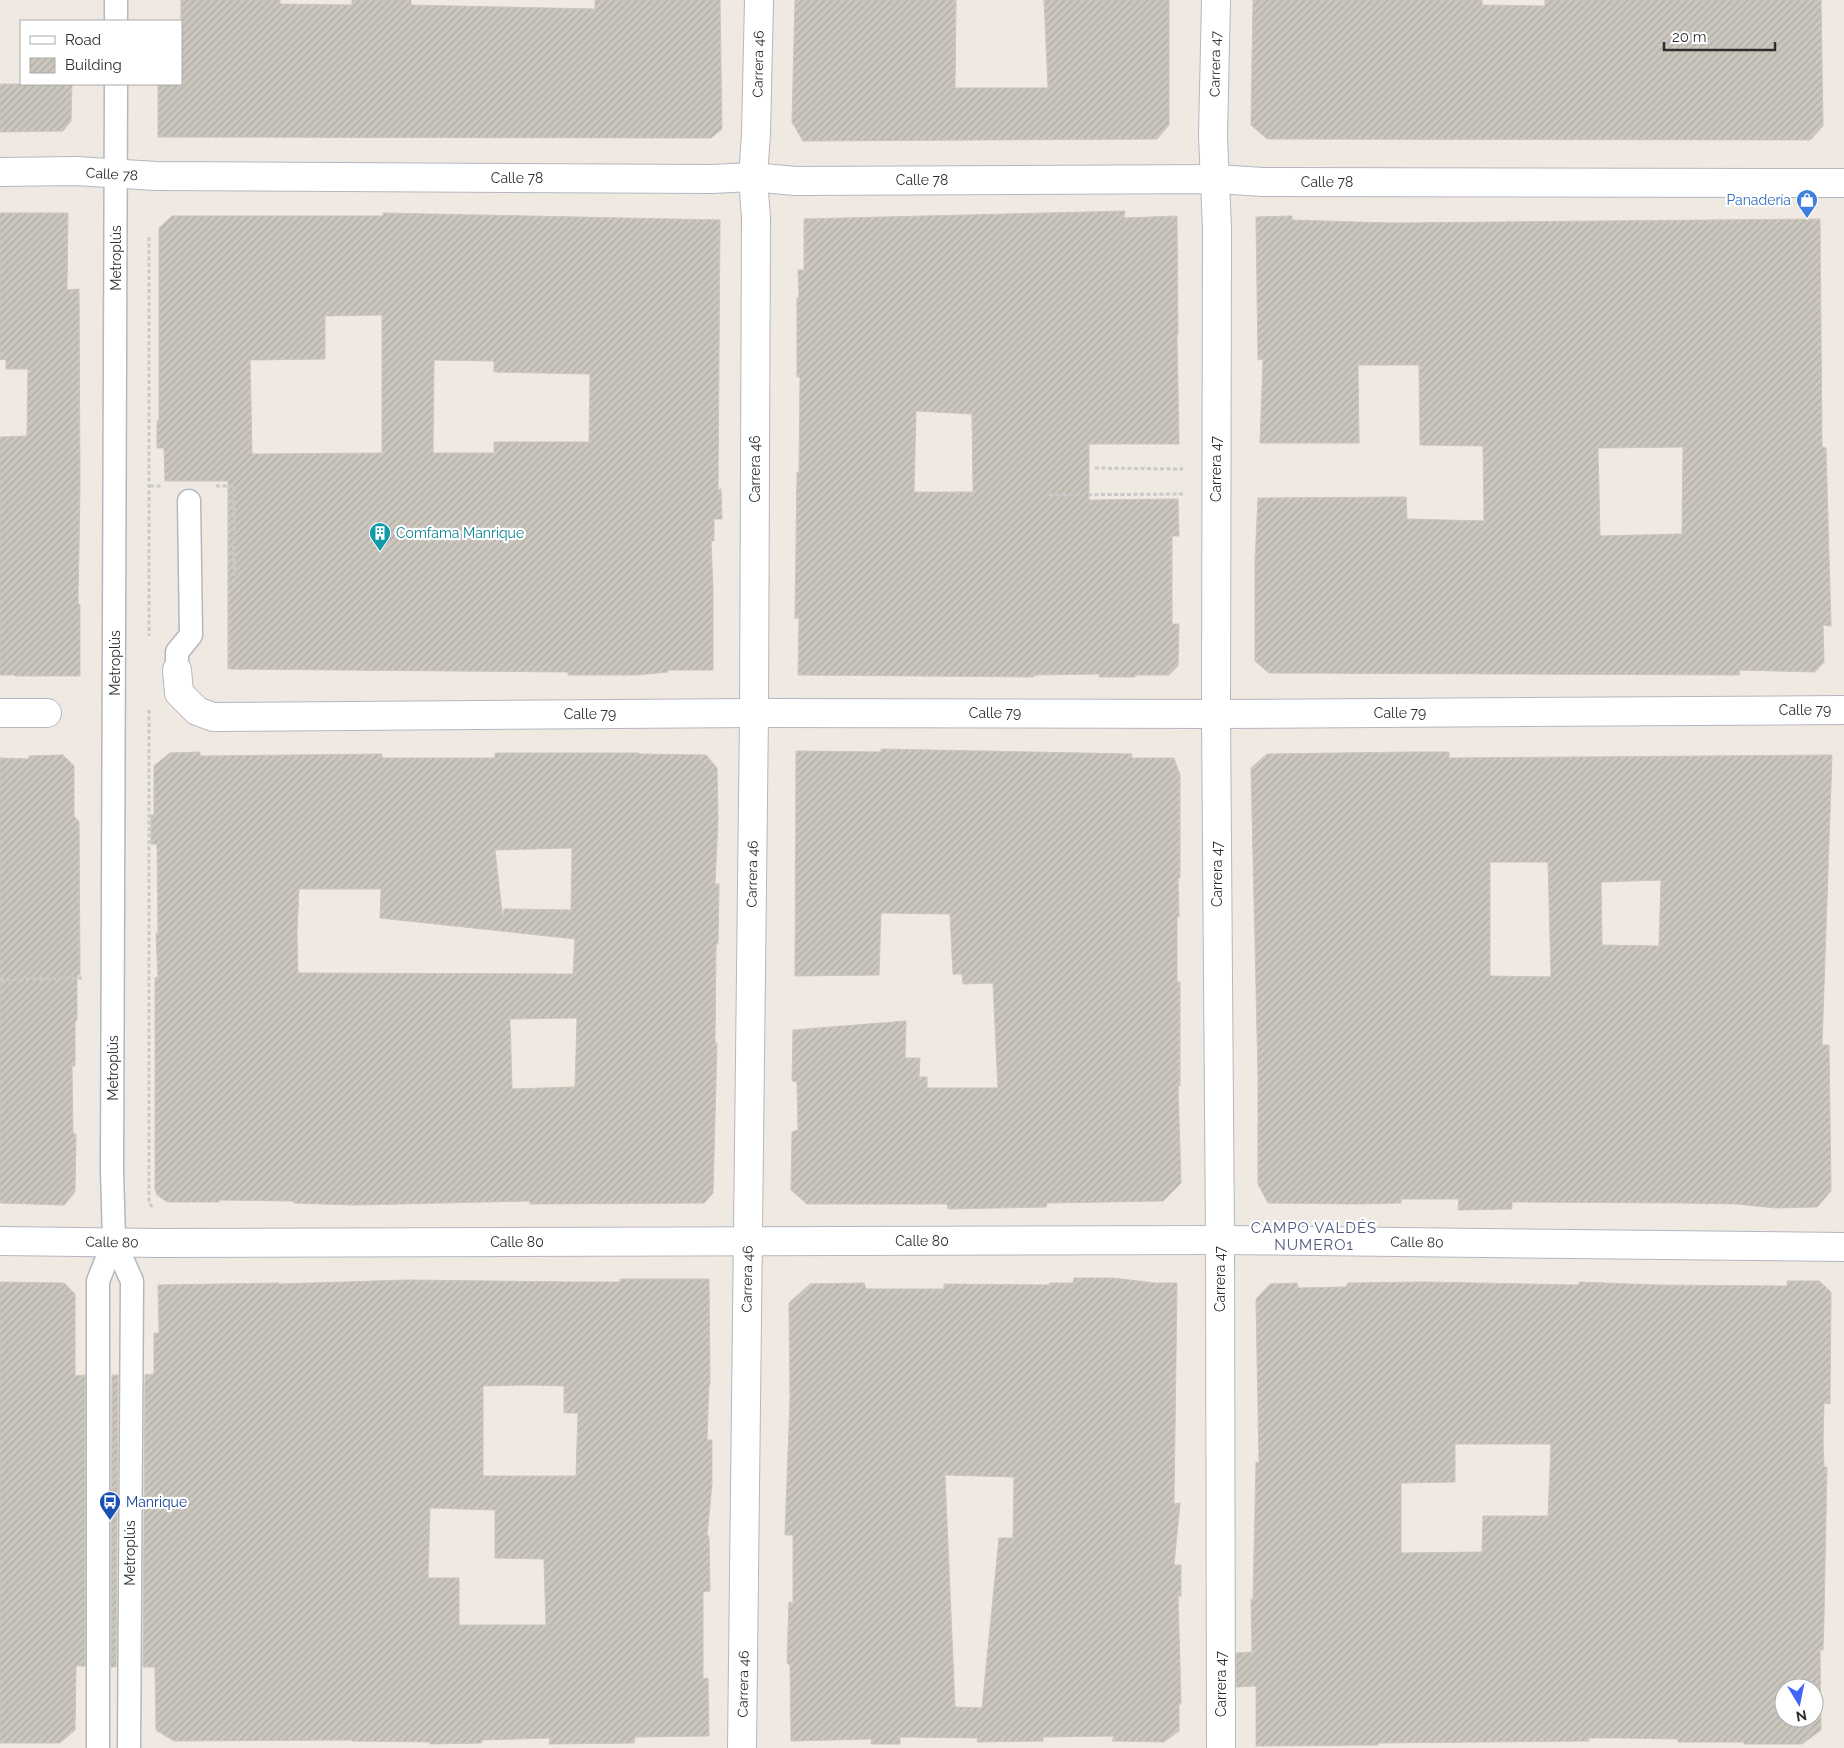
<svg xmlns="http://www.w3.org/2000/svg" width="1844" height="1748" font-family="Raleway,sans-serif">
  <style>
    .building { fill: url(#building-hatch); stroke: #cbc5ba; fill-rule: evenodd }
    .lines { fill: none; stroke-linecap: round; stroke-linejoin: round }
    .lane-casing { stroke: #b4b7c1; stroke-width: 25 }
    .street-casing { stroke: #b4b7c1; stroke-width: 30 }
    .secondary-casing { stroke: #b4b7c1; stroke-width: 30 }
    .path { stroke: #c9c9c9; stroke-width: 3; stroke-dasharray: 4 2.5; stroke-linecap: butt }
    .lane { stroke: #fff; stroke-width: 22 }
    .street { stroke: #fff; stroke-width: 28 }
    .secondary { stroke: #fff; stroke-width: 28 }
    .labels { text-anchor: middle; stroke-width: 4.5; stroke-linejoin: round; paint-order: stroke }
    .street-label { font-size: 14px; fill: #2e2e2e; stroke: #fff }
    .shop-label { font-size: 14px; fill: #366cbe; stroke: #fff; text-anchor: end }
    .culture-label { font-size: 14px; fill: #0d838f; stroke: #fff; text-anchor: start }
    .transit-label { font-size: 14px; fill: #164399; stroke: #fff; text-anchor: start }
    .neighbourhood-label { font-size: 15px; letter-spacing: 1px; fill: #4d5680; stroke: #fff }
  </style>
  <defs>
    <pattern id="building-hatch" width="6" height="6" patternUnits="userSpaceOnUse" patternTransform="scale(1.25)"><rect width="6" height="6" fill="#cbc7bf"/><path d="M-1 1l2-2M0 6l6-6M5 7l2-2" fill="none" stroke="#afaba4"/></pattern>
  </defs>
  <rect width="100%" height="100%" fill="#efe9e1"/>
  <g class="building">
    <polygon points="181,0 280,0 280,4 352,5 352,0 411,0 411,5 595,9 595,0 720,0 722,129 711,138 158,137 158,84 181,84"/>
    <polygon points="795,0 956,0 955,88 1048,88 1044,0 1169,0 1169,125 1157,139 803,141 792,122"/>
    <polygon points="1253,0 1482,0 1482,5 1545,6 1545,0 1821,0 1823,126 1810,140 1267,139 1251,125"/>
    <polygon points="0,84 72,84 71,121 63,131 0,132"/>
    <path d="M1125,211L1124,218L1177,216L1178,334L1177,335L1179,444H1089V500L1178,499L1179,536H1172V624H1179L1178,666L1169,675H1135V677H1099L1100,674L1034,675V677L798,675L799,618H795L797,472L799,473L800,377H797V298H799L798,270H804V219ZM916,411L972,414L973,492H914Z"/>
    <polygon points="0,213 68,213 67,290 79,289 80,487 78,604 80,605 80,676 15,676 15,675 0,675 0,437 27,436 28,369 6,369 6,359 0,360"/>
    <path d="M383,213L720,220L718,490L721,489L722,519H714V541H711L713,589V670H668V672L636,675H568V672L228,669V481H165L164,448H157V421L159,420V228L172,216H383ZM382,315V453L252,454L250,360L325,359V316ZM434,360L494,361V372L590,374L589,442H494V453H433Z"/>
    <path d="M1292,216V220L1390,223L1820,219L1822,447L1826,448L1831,626L1823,625L1824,662L1815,672L1739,670L1740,675L1269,673L1255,661V561L1258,498L1406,497L1407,519L1484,521L1483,446L1420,445L1419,365H1358L1359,443H1260L1263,359L1258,360L1256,217ZM1683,447L1682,534L1600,536L1598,448Z"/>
    <polygon points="881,749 1132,754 1131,758 1174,758 1180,775 1180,878 1178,878 1179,917 1177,916 1177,982 1180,982 1180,1086 1178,1086 1181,1183 1163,1201 1047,1203 1046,1207 948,1209 947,1204 807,1204 791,1190 792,1132 798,1130 797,1082 792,1081 793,1030 906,1021 905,1058 920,1058 919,1077 927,1077 927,1088 998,1088 993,983 963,984 962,974 953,974 950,914 881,913 879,975 795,976 796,751 881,752"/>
    <path d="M200,752V756L382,754V758H495V753H639V754L706,755L717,768L718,819L715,884H719L718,944H716L715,1043H717L713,1193L704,1203L530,1204V1201L354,1205L294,1203V1201L219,1200V1202H167L157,1195L155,1189V978L158,977L156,933H158L157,844H151V815H154V766L170,753ZM572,848L571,910L504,909L503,920L495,850ZM299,889H381L380,918L575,939L573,974L298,973L297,932ZM577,1018L575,1087L512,1089L510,1019Z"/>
    <path d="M1411,752H1449V758L1832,755L1822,1045H1829L1831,1191L1817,1207L1776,1208L1737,1204L1682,1203L1512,1202V1209L1458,1210L1459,1199H1401V1203L1356,1204L1268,1203L1258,1184V1076L1251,768L1267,754ZM1490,862H1548L1551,977L1490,976ZM1661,880L1659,946L1602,945L1601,882Z"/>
    <polygon points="63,755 74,766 74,816 79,822 80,975 77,975 77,1020 75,1021 75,1066 72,1066 73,1134 76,1134 75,1192 64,1205 0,1203 0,758 29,759 29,756"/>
    <path d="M1074,1278H1112L1155,1283H1177L1174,1504L1180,1503L1174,1565H1181V1596H1178L1181,1704H1179V1731L1164,1742L1112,1741L1114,1736L1043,1737V1741L977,1742L978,1738L900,1737V1744H871L872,1739L791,1741L790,1665L787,1663L789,1602L793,1603V1535H785L790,1399L789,1303L810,1284L864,1283L866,1289H944V1284L1050,1285L1049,1283H1073ZM945,1475L1014,1477L1013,1538H999L982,1708L955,1707Z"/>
    <path d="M620,1279H709L710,1384H709L707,1440H712V1483L707,1536H709L710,1591L703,1592V1679L708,1678L709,1736L635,1737L634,1743L549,1744L550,1738L482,1740V1743L430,1744V1742L352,1741V1740L174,1741L156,1730L155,1667H143L145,1375L154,1374V1333H159L158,1285L279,1283V1284L407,1280L574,1282H620ZM529,1385L564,1386V1413H578L576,1476H483V1386ZM430,1508L495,1510V1558L544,1559L546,1625H459V1578H428Z"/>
    <path d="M1787,1281H1819L1831,1292L1830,1404L1824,1403L1823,1440L1824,1467H1827L1824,1618L1823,1650H1820L1821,1730L1802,1744H1744V1742H1678V1739L1621,1738H1589V1741L1378,1743V1745L1256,1746V1686L1236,1687V1653L1252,1652L1251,1599H1253L1256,1462L1259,1463L1256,1299L1270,1284L1297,1283L1298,1288L1346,1287L1348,1283L1426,1282L1579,1285V1282L1657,1285L1787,1286ZM1455,1444H1551L1548,1516H1483L1482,1552L1401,1553V1483L1455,1482ZM1784,1688H1814V1718H1784Z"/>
    <polygon points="0,1282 64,1283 75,1294 75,1376 85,1375 85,1666 76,1666 75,1730 60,1743 0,1743"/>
    <polygon points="112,1375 118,1375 116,1667 111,1667"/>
  </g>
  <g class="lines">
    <g class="lane-casing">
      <g id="lane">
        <polyline points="116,21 116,0"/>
        <polyline points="177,670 177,652 191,635 189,501"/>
        <polyline points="114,1241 132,1281 129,1748"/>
        <polyline points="98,1748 98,1281 114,1241 112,1170 116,84"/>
      </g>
    </g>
    <g class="street-casing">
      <g id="street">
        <polyline points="177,670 179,693 197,711 213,717 754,713 1216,714 1844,710"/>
        <polyline points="0,713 47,713"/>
        <polyline points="0,1241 159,1243 1220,1240 1844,1247"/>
      </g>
    </g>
    <g class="secondary-casing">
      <g id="secondary">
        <polyline points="1216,0 1213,136 1217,228 1216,714 1220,1240 1221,1748"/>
        <polyline points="0,172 76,171 156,176 711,179 753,177 795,181 1216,179 1263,182 1844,183"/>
        <polyline points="742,1748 754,713 756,218 753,177 756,134 759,0"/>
      </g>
    </g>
    <g class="path">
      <polyline points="149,237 149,636"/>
      <polyline points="1095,468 1183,469"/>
      <polyline points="150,486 162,486"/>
      <polyline points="216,486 234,486 234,591"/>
      <polyline points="1049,495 1183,494"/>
      <polyline points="149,710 149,1203 154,1209"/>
      <polyline points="0,980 83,978"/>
    </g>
    <use href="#lane" class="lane"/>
    <use href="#street" class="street"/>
    <use href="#secondary" class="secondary"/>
  </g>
  <defs>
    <g id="shop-pin" transform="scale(1.125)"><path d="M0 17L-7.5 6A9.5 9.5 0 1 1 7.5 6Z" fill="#3f7fe0" stroke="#fff"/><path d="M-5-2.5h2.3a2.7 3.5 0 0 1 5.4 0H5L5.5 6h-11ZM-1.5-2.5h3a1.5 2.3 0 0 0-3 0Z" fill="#fff"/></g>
    <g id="building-pin" transform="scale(1.125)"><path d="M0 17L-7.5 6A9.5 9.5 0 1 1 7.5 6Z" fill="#0f9aa8" stroke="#fff"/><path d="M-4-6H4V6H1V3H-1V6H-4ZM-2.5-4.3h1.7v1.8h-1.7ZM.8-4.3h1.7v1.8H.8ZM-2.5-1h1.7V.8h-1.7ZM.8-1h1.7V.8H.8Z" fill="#fff"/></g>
    <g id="bus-pin" transform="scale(1.125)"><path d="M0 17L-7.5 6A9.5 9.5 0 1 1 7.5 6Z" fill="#1a4fb4" stroke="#fff"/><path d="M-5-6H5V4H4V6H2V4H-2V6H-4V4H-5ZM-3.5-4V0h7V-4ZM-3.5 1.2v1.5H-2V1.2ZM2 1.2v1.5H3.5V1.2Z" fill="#fff"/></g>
  </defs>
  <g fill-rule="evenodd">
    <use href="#shop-pin" x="1807" y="200"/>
    <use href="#building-pin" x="380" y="533"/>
    <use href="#bus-pin" x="110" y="1502"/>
  </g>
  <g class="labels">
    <g class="street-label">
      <text transform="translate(758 64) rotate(-89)" y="5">Carrera 46</text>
      <text transform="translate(1215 64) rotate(-89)" y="5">Carrera 47</text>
      <text transform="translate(112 174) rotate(3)" y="5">Calle 78</text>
      <text x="517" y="183">Calle 78</text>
      <text x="922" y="185">Calle 78</text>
      <text x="1327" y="187">Calle 78</text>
      <text transform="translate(116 258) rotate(-90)" y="5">Metroplús</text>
      <text transform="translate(755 469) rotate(-90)" y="5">Carrera 46</text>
      <text transform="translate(1216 469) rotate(-90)" y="5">Carrera 47</text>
      <text transform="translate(115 663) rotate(-90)" y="5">Metroplús</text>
      <text x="1805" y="715">Calle 79</text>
      <text x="995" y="718">Calle 79</text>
      <text x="1400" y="718">Calle 79</text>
      <text x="590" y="719">Calle 79</text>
      <text transform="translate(752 874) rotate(-89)" y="5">Carrera 46</text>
      <text transform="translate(1217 874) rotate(-90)" y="5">Carrera 47</text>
      <text transform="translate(113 1068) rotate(-90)" y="5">Metroplús</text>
      <text x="922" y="1246">Calle 80</text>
      <text transform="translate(112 1242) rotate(1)" y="5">Calle 80</text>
      <text x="517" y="1247">Calle 80</text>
      <text transform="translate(1417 1242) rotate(1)" y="5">Calle 80</text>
      <text transform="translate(747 1279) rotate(-89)" y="5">Carrera 46</text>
      <text transform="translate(1220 1279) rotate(-90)" y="5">Carrera 47</text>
      <text transform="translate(130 1553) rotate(-90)" y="5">Metroplús</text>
      <text transform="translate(743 1684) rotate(-89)" y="5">Carrera 46</text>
      <text transform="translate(1221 1684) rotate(-90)" y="5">Carrera 47</text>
    </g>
    <g class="shop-label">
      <text x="1791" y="205">Panadería</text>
    </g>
    <g class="culture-label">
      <text x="396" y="538">Comfama Manrique</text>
    </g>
    <g class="transit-label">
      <text x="126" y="1507">Manrique</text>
    </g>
    <g class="neighbourhood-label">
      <text x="1314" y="1233">CAMPO VALDÉS<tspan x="1314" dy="17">NUMERO1</tspan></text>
    </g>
  </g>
  <rect x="20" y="20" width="162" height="65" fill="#ffffff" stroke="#ababab"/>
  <rect x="30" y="36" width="25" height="8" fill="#ffffff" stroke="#ababab"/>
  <text x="65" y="45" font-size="15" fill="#2e2e2e">Road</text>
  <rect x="30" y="58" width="25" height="15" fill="url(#building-hatch)" stroke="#ababab"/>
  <text x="65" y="70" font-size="15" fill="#2e2e2e">Building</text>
  <g transform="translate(1799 1703) rotate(170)"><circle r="24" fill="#ffffff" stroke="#ababab"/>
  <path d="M0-4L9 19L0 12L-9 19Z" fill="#4264fb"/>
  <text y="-8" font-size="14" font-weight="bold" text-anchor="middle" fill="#2e2e2e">N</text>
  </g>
  <path d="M1664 42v8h111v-8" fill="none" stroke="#2e2e2e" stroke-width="2.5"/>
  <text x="1672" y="42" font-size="15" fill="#2e2e2e" stroke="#ffffff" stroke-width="4" paint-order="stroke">20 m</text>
</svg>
